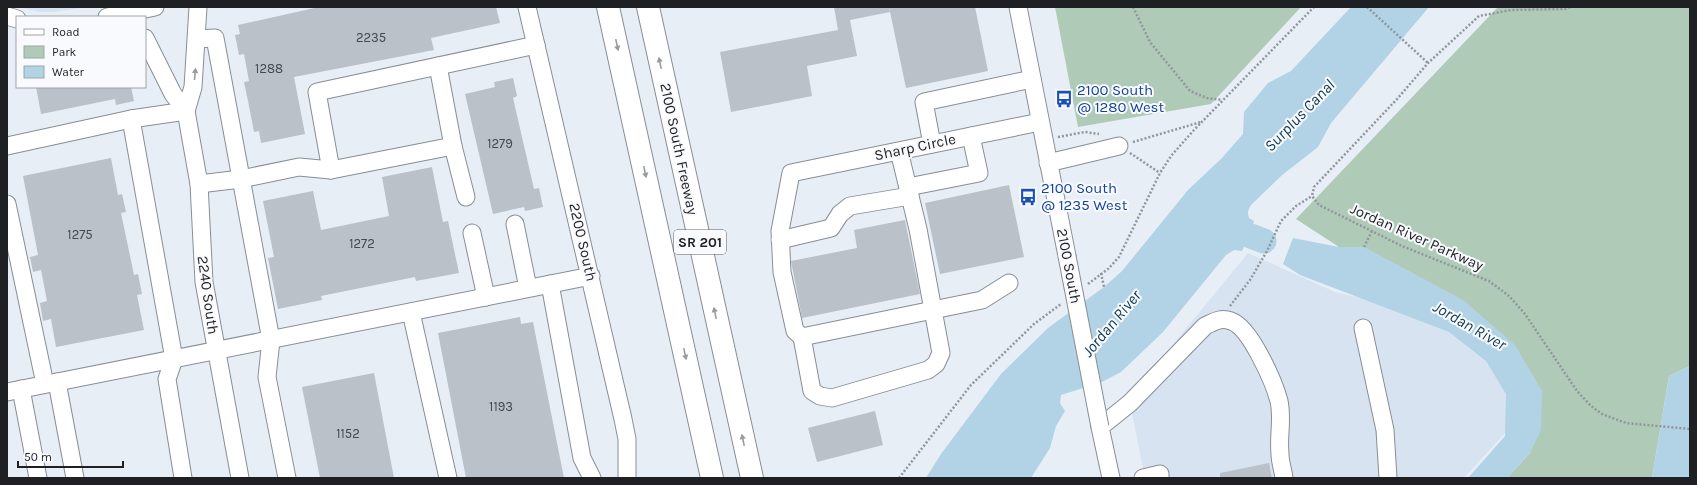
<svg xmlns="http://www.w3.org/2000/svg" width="1697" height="485" font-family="Karla,sans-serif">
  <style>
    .built { fill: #d8e3f2 }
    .green { fill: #afcbb8 }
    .water { fill: #b2d3e5 }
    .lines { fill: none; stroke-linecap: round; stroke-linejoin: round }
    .river { stroke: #b2d3e5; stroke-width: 25 }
    .building { fill: #bac1c9 }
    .minor-casing { stroke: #888e95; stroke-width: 19 }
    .highway-casing { stroke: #888e95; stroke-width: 24 }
    .path { stroke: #91969c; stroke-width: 2.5; stroke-dasharray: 2 2; stroke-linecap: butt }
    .minor { stroke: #fff; stroke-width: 17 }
    .highway { stroke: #fff; stroke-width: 22 }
    .minor-bridge-casing { stroke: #888e95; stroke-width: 19; stroke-linecap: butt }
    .minor-bridge { stroke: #fff; stroke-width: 17 }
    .oneway { fill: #9a9b9c }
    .labels { text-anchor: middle; stroke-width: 4; stroke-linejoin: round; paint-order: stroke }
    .number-label { font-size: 13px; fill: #45484c }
    .shield { fill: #f8fafe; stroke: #5f6165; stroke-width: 1 }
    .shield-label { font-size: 14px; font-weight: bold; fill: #1e2023 }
    .transit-label { font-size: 15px; fill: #164399; stroke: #f8fafe; text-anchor: start }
    .street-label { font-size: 15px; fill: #1e2023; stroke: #f8fafe }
    .water-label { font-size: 16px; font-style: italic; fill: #0e3b4f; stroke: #f8fafe }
  </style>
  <rect width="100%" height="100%" fill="#e7eef6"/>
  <g class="built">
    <polygon points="19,7 89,7 53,12 39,12"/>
    <polygon points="1248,253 1335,292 1408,309 1476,346 1527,409 1464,478 1145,478 1129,398"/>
  </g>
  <g class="green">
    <polygon points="1055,7 1301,7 1211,104 1078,127"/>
    <polygon points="1498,7 1690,7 1690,366 1669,376 1652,478 1507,478 1530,453 1542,391 1364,247 1339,247 1296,219"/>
  </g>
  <g class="water">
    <path d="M1351,7H1429L1331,123L1318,147L1281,176L1251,205C1248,210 1247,213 1249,218L1254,221L1242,251L1234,250L1226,255L1163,332L1121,372L1102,382L1061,395L1060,403L1065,411L1056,426L1050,448L1031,478H926L941,454L1001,374L1048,328L1104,287L1122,271L1188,190L1222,158L1243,134L1244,112L1268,83L1291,71Z"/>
    <polygon points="1293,238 1339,247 1364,247 1463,300 1515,345 1542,391 1541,430 1530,453 1507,478 1468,478 1505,436 1506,394 1486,361 1449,332 1300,275 1283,264"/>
    <polygon points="1690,366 1690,478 1652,478 1669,376"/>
  </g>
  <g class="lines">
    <polyline class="river" points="1215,227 1248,235 1264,241"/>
  </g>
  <g class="building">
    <polygon points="319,7 496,7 500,23 431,38 434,50 294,77 305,134 261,143 259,131 254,132 248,101 244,82 249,81 244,54 239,55 235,35 240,34 238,25"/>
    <polygon points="834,7 889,7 890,12 850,20 857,56 807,66 812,96 731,112 720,52 838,30"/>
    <polygon points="889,7 975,7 988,71 906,88"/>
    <polygon points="513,78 517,96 513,98 534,189 539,188 543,207 525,211 524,207 493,214 465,94 495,87 494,82"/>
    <polygon points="36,87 131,87 134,101 116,105 115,99 41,114"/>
    <polygon points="111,158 118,195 122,194 126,212 121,213 134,275 138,274 142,294 137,295 144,330 56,347 51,319 43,321 40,303 47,301 41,270 33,272 30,257 38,255 23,176"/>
    <polygon points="432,167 443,222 448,221 459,273 416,281 415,277 321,296 322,300 278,309 268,258 274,257 263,201 313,191 321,230 389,216 382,177"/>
    <polygon points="1009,185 1024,257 940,274 925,203"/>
    <polygon points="905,220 920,294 802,318 791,261 857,248 854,230"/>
    <polygon points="520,317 521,324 533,322 564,478 466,478 438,333"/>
    <polygon points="374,373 394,478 320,478 302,387"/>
    <polygon points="875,411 883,445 817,462 808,428"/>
    <polygon points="1269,463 1272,478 1220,478 1220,473"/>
  </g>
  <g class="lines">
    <g class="minor-casing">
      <g id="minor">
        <polyline points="198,7 193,87 186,111 199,184 204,282 240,478"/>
        <polyline points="527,7 623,419 627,439 627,478"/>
        <polyline points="1018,7 1067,256"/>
        <polyline points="7,16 17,19"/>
        <polyline points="107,17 155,7"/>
        <polyline points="145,38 173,94 186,111"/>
        <polyline points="197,39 215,38 271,340 267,377 287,478"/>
        <polyline points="131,119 174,359 167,379 183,478"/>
        <polyline points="932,144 924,102 1032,79"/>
        <polyline points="7,146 131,119 186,111"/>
        <polyline points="453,146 466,197"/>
        <polyline points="899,151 918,229 933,310 802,337 795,331 782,272 780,231 791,173 1040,122"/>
        <polyline points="1048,163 1119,146"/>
        <polyline points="331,170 453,146 438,66"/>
        <polyline points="199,184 241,179 299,167 331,170 317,92 536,45"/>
        <polyline points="908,187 979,173 971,136"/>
        <polyline points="7,204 45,384"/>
        <polyline points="515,224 528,288"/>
        <polyline points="472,233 486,297"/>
        <polyline points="780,240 831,228 840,214 850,206 910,196"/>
        <polyline points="550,284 582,458 592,478"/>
        <polyline points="411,312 448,478"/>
        <polyline points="1363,328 1385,430 1388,478"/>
        <polyline points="802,337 812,391 820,396 832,398 928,370 936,364 941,353 933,310 982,300 1009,283"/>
        <polyline points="57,382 75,478"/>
        <polyline points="21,389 38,478"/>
        <polyline points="7,392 591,276"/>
        <path d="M1111,478L1100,427L1130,403L1205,326C1214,322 1220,317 1231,321C1250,327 1274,382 1279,401C1283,419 1278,436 1280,454C1280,462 1283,470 1284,478"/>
        <polyline points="1143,478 1160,474 1160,478"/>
      </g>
    </g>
    <g class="highway-casing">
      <g id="highway">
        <polyline points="608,7 712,478"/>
        <polyline points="648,7 752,478"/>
      </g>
    </g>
    <g class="path">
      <polyline points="1133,7 1150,42 1190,91 1207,98 1222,100"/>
      <polyline points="1367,7 1428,63"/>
      <polyline points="1570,7 1565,9 1511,10 1479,16 1428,63 1398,98 1314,187 1312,196 1319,205 1402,246 1489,281 1509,296 1525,314 1577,391 1591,406 1602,414 1626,423 1690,429"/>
      <polyline points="1058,137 1085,132 1099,134"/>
      <polyline points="1133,142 1201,122"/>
      <polyline points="1130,153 1160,173"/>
      <polyline points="1364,247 1372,231"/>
      <polyline points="1101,273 1104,287"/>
      <polyline points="1088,284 1108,269 1119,257 1160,173 1171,156 1193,131 1314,7"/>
      <polyline points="1230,306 1250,280 1267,251 1281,221 1296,206 1312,196"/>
      <polyline points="899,478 971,385 1034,324 1061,304"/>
    </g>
    <use href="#minor" class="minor"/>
    <use href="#highway" class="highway"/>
    <g class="minor-bridge-casing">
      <polyline id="minor-bridge" points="1067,256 1100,427"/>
    </g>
    <use href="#minor-bridge" class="minor-bridge"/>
  </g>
  <defs><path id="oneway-solid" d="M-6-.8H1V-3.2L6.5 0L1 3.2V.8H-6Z"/></defs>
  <g class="oneway">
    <use href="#oneway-solid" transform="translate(617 45) rotate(78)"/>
    <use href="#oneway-solid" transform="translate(660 63) rotate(-102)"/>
    <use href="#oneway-solid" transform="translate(195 74) rotate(-85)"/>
    <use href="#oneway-solid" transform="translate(645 172) rotate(78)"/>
    <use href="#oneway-solid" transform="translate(715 313) rotate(-102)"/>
    <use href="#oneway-solid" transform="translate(685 354) rotate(78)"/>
    <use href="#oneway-solid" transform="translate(743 440) rotate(-102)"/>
  </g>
  <defs>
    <g id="bus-bare" transform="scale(1.38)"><path d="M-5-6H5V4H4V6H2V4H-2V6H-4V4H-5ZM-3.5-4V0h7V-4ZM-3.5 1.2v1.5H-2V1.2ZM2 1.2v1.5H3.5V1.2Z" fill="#1a4fb4" stroke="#f8fafe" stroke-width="2.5" paint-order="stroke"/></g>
  </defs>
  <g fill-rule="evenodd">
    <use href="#bus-bare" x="1064" y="99"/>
    <use href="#bus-bare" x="1028" y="197"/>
  </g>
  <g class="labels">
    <g class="number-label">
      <text x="371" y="42">2235</text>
      <text x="269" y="73">1288</text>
      <text x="500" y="148">1279</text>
      <text x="80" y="239">1275</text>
      <text x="362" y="248">1272</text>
      <text x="501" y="411">1193</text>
      <text x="348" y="438">1152</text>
    </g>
    <rect class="shield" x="674" y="230" width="52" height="24" rx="3"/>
    <g class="shield-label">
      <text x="700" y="247">SR 201</text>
    </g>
    <g class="transit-label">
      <text x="1077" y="95">2100 South<tspan x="1077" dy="17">@ 1280 West</tspan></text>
      <text x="1041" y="193">2100 South<tspan x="1041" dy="17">@ 1235 West</tspan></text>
    </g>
    <g class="street-label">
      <text transform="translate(915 147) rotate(-12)" y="5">Sharp Circle</text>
      <text transform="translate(679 149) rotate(78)" y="5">2100 South Freeway</text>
      <text transform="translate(1417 237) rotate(24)" y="5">Jordan River Parkway</text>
      <text transform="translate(583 242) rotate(77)" y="5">2200 South</text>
      <text transform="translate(1069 266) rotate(79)" y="5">2100 South</text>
      <text transform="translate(208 295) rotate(82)" y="5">2240 South</text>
    </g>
    <g class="water-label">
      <text transform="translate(1299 115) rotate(-46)" y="6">Surplus Canal</text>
      <text transform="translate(1111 323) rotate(-50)" y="6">Jordan River</text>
      <text transform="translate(1470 325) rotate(30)" y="6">Jordan River</text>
    </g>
  </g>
  <rect width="1697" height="485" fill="none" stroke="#1e2023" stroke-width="16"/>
  <rect x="16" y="16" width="130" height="72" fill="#f8fafe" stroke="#a1a3a6"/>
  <rect x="24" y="29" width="20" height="6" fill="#ffffff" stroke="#a1a3a6"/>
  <text x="52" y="36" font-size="12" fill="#1e2023">Road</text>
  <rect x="24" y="46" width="20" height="12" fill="#afcbb8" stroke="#a1a3a6"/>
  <text x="52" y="56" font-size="12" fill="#1e2023">Park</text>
  <rect x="24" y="66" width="20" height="12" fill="#b2d3e5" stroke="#a1a3a6"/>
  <text x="52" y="76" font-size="12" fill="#1e2023">Water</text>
  <path d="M18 461v6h105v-6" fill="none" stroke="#1e2023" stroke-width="2"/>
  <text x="24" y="461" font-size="12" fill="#1e2023" stroke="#f8fafe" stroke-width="3" paint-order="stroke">50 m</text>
</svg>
